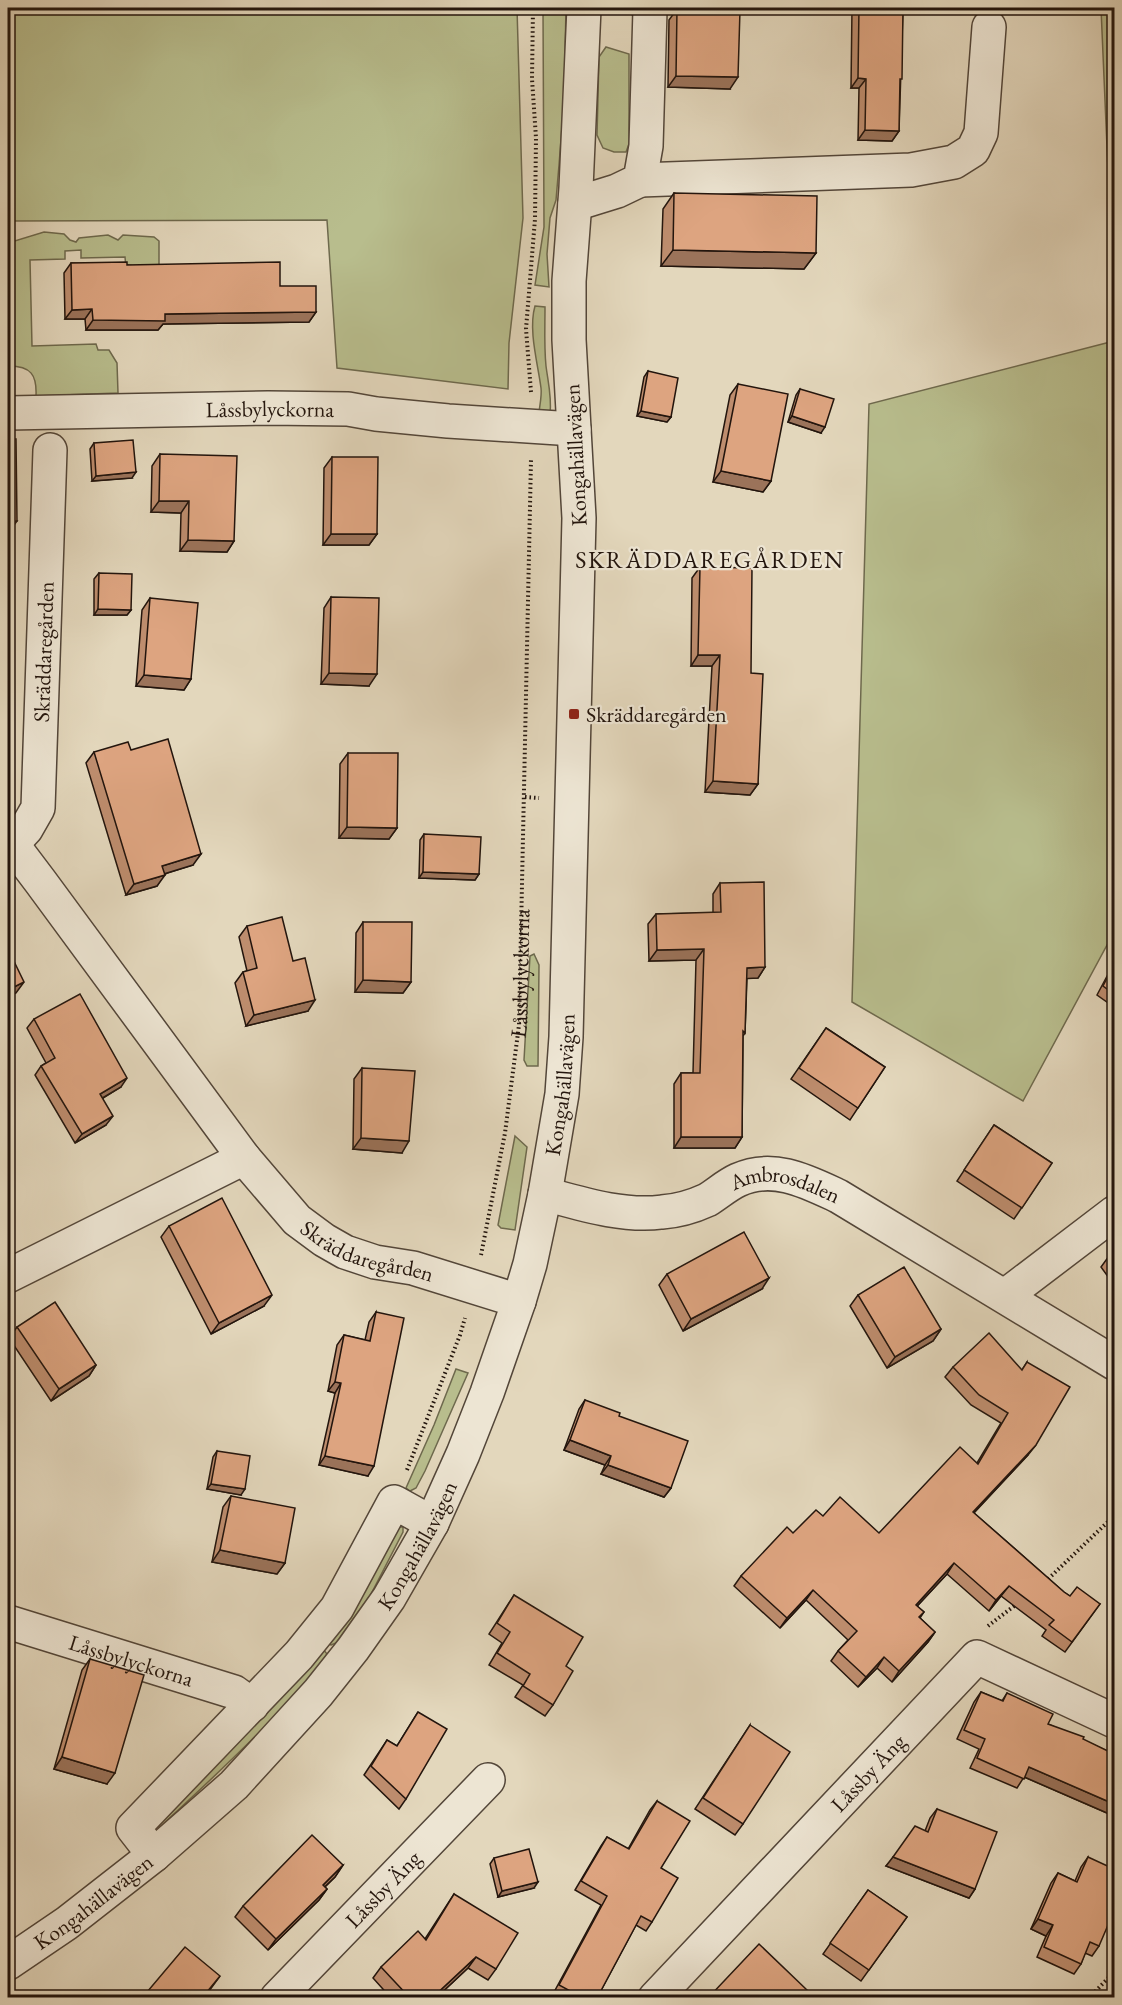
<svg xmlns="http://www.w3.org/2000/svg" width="1122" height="2005" font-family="'EB Garamond',serif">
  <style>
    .green { fill: #b8bd8d; stroke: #6e694d; stroke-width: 1.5 }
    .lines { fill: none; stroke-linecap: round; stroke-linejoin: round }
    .minor-casing { stroke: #534639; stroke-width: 36 }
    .path { stroke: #23150d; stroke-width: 4; stroke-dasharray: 1.5 3; stroke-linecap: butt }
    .minor { stroke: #ede5d3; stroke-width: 33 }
    .wall { fill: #be8d6e; stroke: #23150d; stroke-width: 1.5 }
    .shaded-wall { fill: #9b735a; stroke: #23150d; stroke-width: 1.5 }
    .building { fill: #dda480; stroke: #23150d; stroke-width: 1.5 }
    .poi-dot { fill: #8f2418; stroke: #ede5d3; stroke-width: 2 }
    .labels { text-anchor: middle; stroke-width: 4.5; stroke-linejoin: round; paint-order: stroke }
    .street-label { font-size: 22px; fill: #23150d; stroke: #ede5d3 }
    .poi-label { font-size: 22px; fill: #23150d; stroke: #ede5d3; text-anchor: start }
    .neighbourhood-label { font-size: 24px; letter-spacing: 1.5px; fill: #23150d; stroke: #ede5d3 }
  </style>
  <rect width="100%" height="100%" fill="#e3d7bc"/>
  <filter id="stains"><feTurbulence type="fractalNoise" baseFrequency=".00333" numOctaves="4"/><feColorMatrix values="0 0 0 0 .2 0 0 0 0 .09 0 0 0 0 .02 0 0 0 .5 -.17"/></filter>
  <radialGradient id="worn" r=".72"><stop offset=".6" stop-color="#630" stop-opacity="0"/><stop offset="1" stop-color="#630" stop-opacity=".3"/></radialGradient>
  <g class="green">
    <polygon points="8,8 517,8 523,218 509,343 508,389 337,368 327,220 8,221"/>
    <polygon points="543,8 566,8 564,101 559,165 556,200 550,218 547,254 549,287 535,285 544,227"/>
    <polygon points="1101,8 1114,8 1114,309"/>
    <polygon points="606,47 629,54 629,144 626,152 614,152 603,148 597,135 599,57"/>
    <path d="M44,232L64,234L70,240L76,242L79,238L108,235L118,240L123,235L154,237L159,241V267L126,268L125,257L81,258V250L65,251V259L30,260L32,346L96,344L98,350H109L117,363L118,393L36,396C37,375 31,366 9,366L8,362V243Z"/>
    <path d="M535,306L545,307C545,327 544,346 546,366C548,382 552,397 550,414L539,412C540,404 542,395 541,388C538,364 528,330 535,306Z"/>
    <polygon points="1114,341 1114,932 1023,1101 852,1002 869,404"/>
    <polygon points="534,954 539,965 538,1066 527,1066 524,1060 530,956"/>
    <polygon points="515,1136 527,1147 515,1230 501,1228 498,1225"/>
    <polygon points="456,1369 468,1373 425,1471 416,1488 410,1491 406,1488 434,1425"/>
    <polygon points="400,1527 403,1527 403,1532 370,1596 336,1643 331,1645 328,1641 393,1532"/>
    <path d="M323,1649L327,1654C314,1676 295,1695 277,1714C240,1753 201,1789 161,1826L156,1828L153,1826Z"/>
  </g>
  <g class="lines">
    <g class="minor-casing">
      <g id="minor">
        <polyline points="640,180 911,170 954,162 973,150 981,133 989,27"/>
        <polyline points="575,204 617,191 640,180 646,146 650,10 648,8"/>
        <path id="s2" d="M8,413L268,408L348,409L376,414L448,421L574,429"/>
        <path id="s3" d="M8,842L12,844L40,881L244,1158L297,1220L324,1240L345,1252L375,1262L413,1268L519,1301"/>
        <path id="s4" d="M12,844L26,829L38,808L50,450"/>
        <path id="s5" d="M545,1194C582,1204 623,1217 662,1212C676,1211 694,1206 707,1200C717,1194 727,1185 738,1180C773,1164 806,1181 838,1196L1114,1363"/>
        <polyline points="8,1276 244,1158"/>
        <polyline points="1005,1296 1114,1213"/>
        <path id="s6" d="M8,1622L234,1692L252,1705"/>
        <polyline points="154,1855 133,1828 299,1655 337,1608 394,1502 432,1523"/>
        <path id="s7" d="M8,1963L67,1923L154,1855L234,1785L318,1693L353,1649L389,1598L432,1523L463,1454L487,1393L519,1301L530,1264L545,1194L562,1094L566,1037L579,518L569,340V281L576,188L584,8"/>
        <path id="s8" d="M277,1998L488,1780"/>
        <path id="s9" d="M655,1998L977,1657L1114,1721"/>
      </g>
    </g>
    <g class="path">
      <polyline points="531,392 526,329 535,219 536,138 532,79 533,8"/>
      <polyline points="525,797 539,798"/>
      <path id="s1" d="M481,1255L505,1133L519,1025L531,459"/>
      <polyline points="407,1470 460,1335 465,1318"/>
      <polyline points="1045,1582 1114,1516"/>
      <polyline points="988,1626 1018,1603"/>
      <polyline points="1089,1998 1114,1972"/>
    </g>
    <use href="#minor" class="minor"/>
  </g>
  <g class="wall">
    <polygon points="852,8 903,8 899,131 892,141 858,140 859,88 851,88"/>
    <polygon points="677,9 730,89 668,87 669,20"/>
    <polygon points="674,193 816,253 804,269 661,266 663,209"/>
    <polygon points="71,263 127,265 280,286 316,312 309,322 163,324 158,330 86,330 85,319 65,319 64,273"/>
    <polygon points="648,371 671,417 667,422 637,416 644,377"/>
    <polygon points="738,384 771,481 763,492 713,482 730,395"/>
    <polygon points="800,389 821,433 788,422 796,395"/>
    <polygon points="94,443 132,478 92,481 90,449"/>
    <polygon points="160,454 234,541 227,552 180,551 181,513 151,512 152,466"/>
    <polygon points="332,457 377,534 369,545 323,545 324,468"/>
    <polygon points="700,567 751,673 758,784 750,795 705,792 712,666 691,666 692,578"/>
    <polygon points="99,573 131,610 127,615 94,615 94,579"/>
    <polygon points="331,597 369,686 321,684 324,608"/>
    <polygon points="150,598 191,679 184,690 136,686 142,610"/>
    <polygon points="94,752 193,865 164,874 157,886 126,895 86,763"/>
    <polygon points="348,753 397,828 389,839 339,838 340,764"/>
    <polygon points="424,834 479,874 475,880 419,878 420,840"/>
    <polygon points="720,883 765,967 758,978 747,978 745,1033 743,1036 742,1137 735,1148 674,1148 674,1084 681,1073 693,1073 696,960 649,961 648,924 656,914 713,913 713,894"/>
    <polygon points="363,922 411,982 403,993 355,992 356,933"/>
    <polygon points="247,926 293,961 308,1011 246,1026 235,983 243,972 247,971 239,937"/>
    <polygon points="1114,963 1114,1007 1097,995"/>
    <polygon points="34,1019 121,1087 103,1098 106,1125 75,1143 35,1075 41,1066 46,1063 27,1028"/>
    <polygon points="826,1028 885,1067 850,1120 791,1079"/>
    <polygon points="362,1068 402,1153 353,1149 354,1079"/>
    <polygon points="1114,1085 1114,1100 1108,1096"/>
    <polygon points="994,1125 1052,1163 1014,1219 957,1181"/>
    <polygon points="169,1226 264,1306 211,1334 161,1237"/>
    <polygon points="1114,1252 1114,1285 1101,1267 1109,1256"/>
    <polygon points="667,1274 762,1289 683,1331 659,1285"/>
    <polygon points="858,1295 941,1329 933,1341 887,1368 850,1306"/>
    <polygon points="376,1312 368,1476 319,1465 335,1393 328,1391 337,1345 344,1335 365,1340 369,1322"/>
    <polygon points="17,1327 96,1365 89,1376 51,1401 9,1338"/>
    <polygon points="1027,1362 1028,1455 974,1513 1064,1592 1070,1596 1100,1604 1065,1652 1042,1636 1046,1630 1001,1596 989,1611 947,1574 917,1606 924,1612 920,1618 935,1632 928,1642 892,1682 877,1668 858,1687 831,1661 838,1651 848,1640 806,1600 780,1628 734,1586 741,1576 793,1533 823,1516 879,1533 977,1463 1001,1423 971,1405 945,1377 953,1367 1022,1370"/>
    <polygon points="585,1400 671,1488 664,1497 601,1474 605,1465 564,1450 579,1409"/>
    <polygon points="217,1451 241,1495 207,1489 213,1457"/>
    <polygon points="231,1496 285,1563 277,1574 212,1562 223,1507"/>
    <polygon points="514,1595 566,1666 553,1705 545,1716 515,1697 523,1685 489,1665 502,1643 489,1634"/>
    <polygon points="90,1659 107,1784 54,1769 82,1670"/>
    <polygon points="981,1692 1002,1701 1007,1693 1048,1724 1114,1754 1114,1816 1024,1777 1017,1788 970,1768 979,1749 957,1739 974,1702"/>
    <polygon points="418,1712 406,1799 399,1809 364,1775 387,1740 397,1746"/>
    <polygon points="750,1725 743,1824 735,1835 695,1809"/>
    <polygon points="657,1801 661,1868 652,1922 646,1931 636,1925 597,1998 559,1998 553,1994 601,1905 575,1890 601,1846 607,1837 628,1849 650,1810"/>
    <polygon points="937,1809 975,1889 969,1898 886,1866 925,1831 930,1818"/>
    <polygon points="1088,1857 1099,1946 1092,1956 1085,1953 1081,1964 1074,1974 1037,1957 1046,1936 1031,1929 1051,1883 1058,1873 1075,1881 1081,1867"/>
    <polygon points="494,1858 534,1888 498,1897 490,1864"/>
    <polygon points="343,1865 335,1877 325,1887 327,1889 319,1900 268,1950 235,1917 243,1906"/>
    <polygon points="868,1890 907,1917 861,1981 823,1954"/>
    <polygon points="454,1894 496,1969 488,1980 468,1968 436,1998 391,1998 373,1978 381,1967 425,1939"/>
  </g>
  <g class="shaded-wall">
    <polygon points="676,76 738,77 730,89 668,87"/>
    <polygon points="858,78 866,79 859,88 851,88"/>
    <polygon points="865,130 899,131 892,141 858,140"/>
    <polygon points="673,250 816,253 804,269 661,266"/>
    <polygon points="92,309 85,319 65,319 72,310"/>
    <polygon points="316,312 309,322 163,324 158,330 86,330 93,320 165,314"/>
    <polygon points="641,411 671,417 667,422 637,416"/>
    <polygon points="792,416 825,427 821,433 788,422"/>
    <polygon points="721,471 771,481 763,492 713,482"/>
    <polygon points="136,472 132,478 92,481 96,476"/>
    <polygon points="159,501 189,501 181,513 151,512"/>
    <polygon points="8,521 17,521 9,532 8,532"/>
    <polygon points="331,534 377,534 369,545 323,545"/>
    <polygon points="188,540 234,541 227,552 180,551"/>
    <polygon points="98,609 131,610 127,615 94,615"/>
    <polygon points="698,655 720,655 712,666 691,666"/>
    <polygon points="329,673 377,674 369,686 321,684"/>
    <polygon points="144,675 191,679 184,690 136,686"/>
    <polygon points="713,781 758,784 750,795 705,792"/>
    <polygon points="347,827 397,828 389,839 339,838"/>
    <polygon points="201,854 193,865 154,877 162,866"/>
    <polygon points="423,872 479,874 475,880 419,878"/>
    <polygon points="165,875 157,886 126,895 134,884"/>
    <polygon points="704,949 696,960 649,961 657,950"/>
    <polygon points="765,967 758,978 739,979 747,968"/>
    <polygon points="363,980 411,982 403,993 355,992"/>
    <polygon points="24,982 16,993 8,998 8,990"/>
    <polygon points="315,1000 308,1011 246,1026 254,1015"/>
    <polygon points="127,1078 121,1087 94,1103 100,1094"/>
    <polygon points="113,1116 106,1125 75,1143 82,1134"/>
    <polygon points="681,1137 742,1137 735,1148 674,1148"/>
    <polygon points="361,1138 409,1141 402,1153 353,1149"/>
    <polygon points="769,1278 762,1289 683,1331 691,1319"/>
    <polygon points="272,1295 264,1306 211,1334 219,1323"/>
    <polygon points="941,1329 933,1341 887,1368 895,1357"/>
    <polygon points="96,1365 89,1376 51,1401 59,1389"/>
    <polygon points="335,1382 341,1383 335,1393 328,1391"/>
    <polygon points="570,1440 611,1456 605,1465 564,1450"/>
    <polygon points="1036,1445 1028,1455 965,1522 973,1512"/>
    <polygon points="325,1456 374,1466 368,1476 319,1465"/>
    <polygon points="608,1465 671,1488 664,1497 601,1474"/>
    <polygon points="211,1484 245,1489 241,1495 207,1489"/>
    <polygon points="220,1550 285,1563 277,1574 212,1562"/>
    <polygon points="954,1563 947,1574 909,1615 916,1605"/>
    <polygon points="1009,1586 989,1611 996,1600"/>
    <polygon points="813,1590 806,1600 780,1628 787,1618"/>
    <polygon points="935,1632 928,1642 892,1682 899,1671"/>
    <polygon points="884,1657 877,1668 858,1687 866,1677"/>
    <polygon points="62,1757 115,1773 107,1784 54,1769"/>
    <polygon points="1029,1767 1114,1804 1114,1816 1022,1776"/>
    <polygon points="893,1857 975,1889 969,1898 886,1866"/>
    <polygon points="343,1865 335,1877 315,1896 323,1885"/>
    <polygon points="538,1882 534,1888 498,1897 502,1891"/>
    <polygon points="327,1889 319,1900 268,1950 276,1939"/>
    <polygon points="1038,1919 1053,1925 1046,1936 1031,1929"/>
    <polygon points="476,1957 468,1968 436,1998 432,1998"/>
    <polygon points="220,1976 204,1998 202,1998"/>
  </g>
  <g class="building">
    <polygon points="859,8 903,8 902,79 900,79 899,131 865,130 866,79 858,78"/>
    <polygon points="677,9 740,10 738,77 676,76"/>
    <polygon points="674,193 817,196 816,253 673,250"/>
    <polygon points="127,262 127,265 280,262 280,286 316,286 316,312 165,314 165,321 93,320 92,309 72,310 71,263"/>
    <polygon points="648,371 678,378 671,417 641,411"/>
    <polygon points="738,384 788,394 771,481 721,471"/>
    <polygon points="800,389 834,399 825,427 792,416"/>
    <polygon points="8,439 16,439 17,521 8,521"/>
    <polygon points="133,440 136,472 96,476 94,443"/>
    <polygon points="160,454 237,456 234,541 188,540 189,501 159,501"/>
    <polygon points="332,457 378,457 377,534 331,534"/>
    <polygon points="700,567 752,568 751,673 763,674 758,784 713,781 720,655 698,655"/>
    <polygon points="99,573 132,574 131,610 98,609"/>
    <polygon points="8,575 10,648 8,648"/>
    <polygon points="331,597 379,598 377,674 329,673"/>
    <polygon points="150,598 198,603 191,679 144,675"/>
    <polygon points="168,739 201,854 162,866 165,875 134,884 94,752 128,742 131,750"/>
    <polygon points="348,753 398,753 397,828 347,827"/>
    <polygon points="424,834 481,837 479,874 423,872"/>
    <polygon points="764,882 765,967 747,968 745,1033 743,1031 742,1137 681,1137 681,1073 700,1073 704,949 657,950 656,914 721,912 720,883"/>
    <polygon points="282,917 293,961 305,958 315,1000 254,1015 243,972 257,968 247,926"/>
    <polygon points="363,922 412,922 411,982 363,980"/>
    <polygon points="8,949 24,982 8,990"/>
    <polygon points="1114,965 1114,994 1103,986"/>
    <polygon points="80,994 127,1078 100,1094 113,1116 82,1134 41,1066 55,1058 34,1019"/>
    <polygon points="826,1028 885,1067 858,1108 799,1068"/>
    <polygon points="362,1068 415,1071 409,1141 361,1138"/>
    <polygon points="994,1125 1052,1163 1022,1208 964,1170"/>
    <polygon points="222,1198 272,1295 219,1323 169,1226"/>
    <polygon points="744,1232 769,1278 691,1319 667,1274"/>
    <polygon points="1114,1252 1114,1264 1109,1256"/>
    <polygon points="904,1267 941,1329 895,1357 858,1295"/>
    <polygon points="55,1302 96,1365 59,1389 17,1327"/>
    <polygon points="376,1312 404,1318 374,1466 325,1456 341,1383 335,1382 344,1335 370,1341"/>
    <polygon points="989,1333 1022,1370 1027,1362 1070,1387 1036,1445 973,1512 1064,1592 1070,1596 1077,1587 1100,1604 1072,1642 1049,1625 1054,1620 1009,1586 996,1600 954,1563 916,1605 924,1612 919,1617 935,1632 899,1671 884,1657 866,1677 838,1651 857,1631 813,1590 787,1618 741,1576 787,1527 793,1533 816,1510 823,1516 840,1497 879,1533 960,1447 978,1464 1008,1413 979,1395 953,1367"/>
    <polygon points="585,1400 620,1413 619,1416 688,1441 671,1488 608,1465 611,1456 570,1440"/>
    <polygon points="217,1451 250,1456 245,1489 211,1484"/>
    <polygon points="231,1496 295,1508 285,1563 220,1550"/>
    <polygon points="514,1595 583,1637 566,1666 573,1671 553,1705 523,1686 530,1674 497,1653 510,1632 497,1623"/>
    <polygon points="90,1659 144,1675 115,1773 62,1757"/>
    <polygon points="981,1692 1003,1701 1007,1693 1053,1714 1048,1724 1084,1737 1083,1739 1114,1754 1114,1804 1029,1767 1024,1779 977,1758 985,1739 964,1730"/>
    <polygon points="418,1712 447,1729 406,1799 371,1766 387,1740 397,1746"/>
    <polygon points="750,1725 790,1752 743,1824 703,1798"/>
    <polygon points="657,1801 690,1821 661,1868 678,1878 652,1922 641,1916 597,1998 583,1998 559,1985 607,1896 581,1881 607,1837 629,1849"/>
    <polygon points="937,1809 997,1832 975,1889 893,1857 915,1826 928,1832"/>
    <polygon points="312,1835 343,1865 323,1885 327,1889 276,1939 243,1906"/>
    <polygon points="529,1849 538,1882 502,1891 494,1858"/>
    <polygon points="1088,1857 1114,1869 1114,1911 1099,1946 1090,1942 1081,1964 1044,1947 1053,1925 1038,1919 1058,1873 1077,1882"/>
    <polygon points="868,1890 907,1917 869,1970 830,1943"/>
    <polygon points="454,1894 518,1933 496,1969 476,1957 432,1998 410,1998 381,1967 418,1931 426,1940"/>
    <polygon points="759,1944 807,1990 800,1998 708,1998"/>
    <polygon points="185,1947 220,1976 202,1998 142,1998"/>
    <polygon points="701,1992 706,1998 696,1998"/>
  </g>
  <rect class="poi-dot" x="568" y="708" width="12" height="12" rx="3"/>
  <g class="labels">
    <g class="street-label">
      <text dy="8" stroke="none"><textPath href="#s2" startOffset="262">Låssbylyckorna</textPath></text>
      <text transform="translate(575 455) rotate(-93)" y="8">Kongahällavägen</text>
      <text dy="8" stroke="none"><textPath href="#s4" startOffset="201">Skräddaregården</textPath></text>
      <text dy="8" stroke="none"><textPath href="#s1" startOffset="285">Låssbylyckorna</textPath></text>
      <text dy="8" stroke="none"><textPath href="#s7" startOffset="1077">Kongahällavägen</textPath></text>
      <text dy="8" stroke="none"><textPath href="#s5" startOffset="252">Ambrosdalen</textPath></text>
      <text dy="8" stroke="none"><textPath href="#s3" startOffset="555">Skräddaregården</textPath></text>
      <text dy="8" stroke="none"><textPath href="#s7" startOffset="591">Kongahällavägen</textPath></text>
      <text dy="8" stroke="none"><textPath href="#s6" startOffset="129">Låssbylyckorna</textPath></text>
      <text dy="8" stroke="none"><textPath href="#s9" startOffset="310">Låssby Äng</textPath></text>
      <text dy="8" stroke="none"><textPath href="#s8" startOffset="152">Låssby Äng</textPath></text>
      <text dy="8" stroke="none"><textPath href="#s7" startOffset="105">Kongahällavägen</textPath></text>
    </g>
    <g class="poi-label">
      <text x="586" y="722">Skräddaregården</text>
    </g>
    <g class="neighbourhood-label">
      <text x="710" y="568">SKRÄDDAREGÅRDEN</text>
    </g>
  </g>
  <rect width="1122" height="2005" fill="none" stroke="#e3d7bc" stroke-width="30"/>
  <rect x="9" y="9" width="1104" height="1987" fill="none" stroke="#23150d" stroke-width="3"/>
  <rect x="15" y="15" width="1092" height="1975" fill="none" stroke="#23150d" stroke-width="1.5"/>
  <rect width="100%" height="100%" filter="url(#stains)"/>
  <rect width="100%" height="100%" fill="url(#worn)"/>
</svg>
